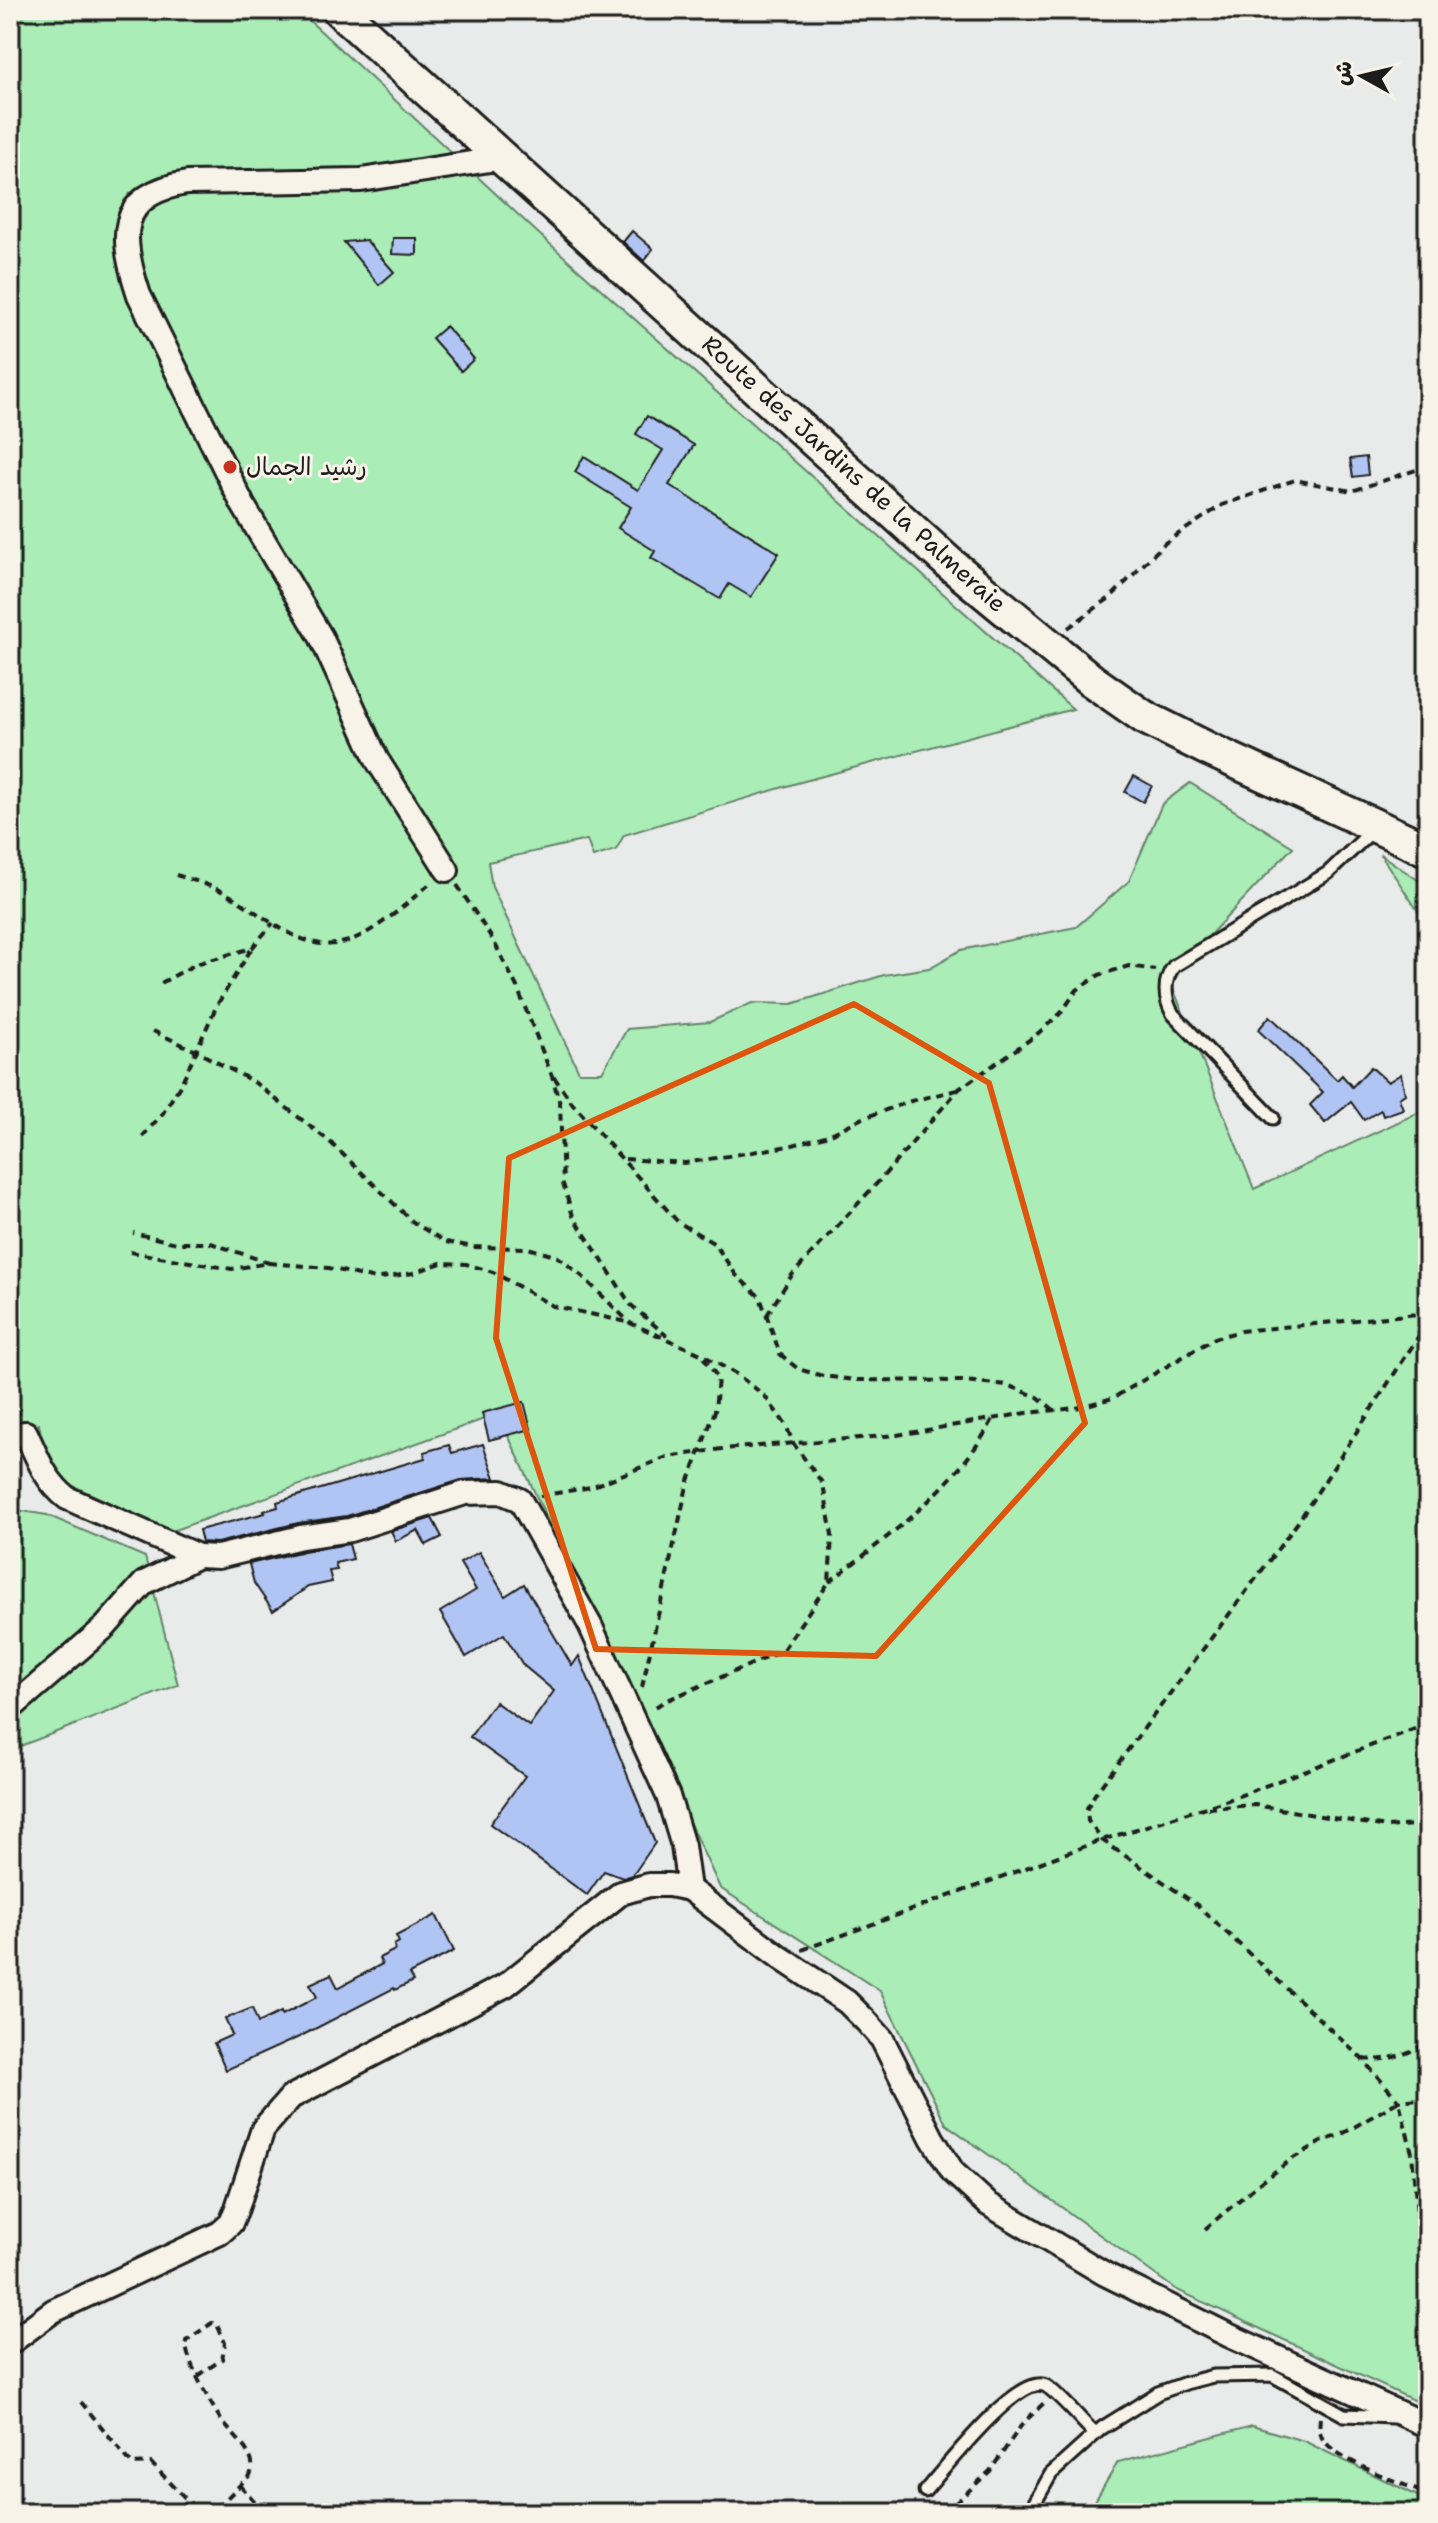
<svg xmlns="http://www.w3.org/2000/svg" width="1438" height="2523" font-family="'Shantell Sans','Playpen Sans Arabic',sans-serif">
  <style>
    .green { fill: #aaedb7; stroke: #63846a; stroke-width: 2 }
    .building { fill: #b1c5f4; stroke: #1c1c1c; stroke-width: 2 }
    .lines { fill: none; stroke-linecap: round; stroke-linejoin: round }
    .lane-casing { stroke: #1c1c1c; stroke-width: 17 }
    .street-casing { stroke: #1c1c1c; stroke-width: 28 }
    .secondary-casing { stroke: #1c1c1c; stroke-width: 38 }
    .path { stroke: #1c1c1c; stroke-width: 4; stroke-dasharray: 8 6; stroke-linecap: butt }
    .lane { stroke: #f7f3e8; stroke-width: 11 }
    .street { stroke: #f7f3e8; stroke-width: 22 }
    .secondary { stroke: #f7f3e8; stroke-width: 32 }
    .marked { fill: none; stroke: #de560d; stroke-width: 6; stroke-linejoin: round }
    .poi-dot { fill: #c8321e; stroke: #f7f3e8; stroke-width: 3 }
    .labels { text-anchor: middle; stroke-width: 6; stroke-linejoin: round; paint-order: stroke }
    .poi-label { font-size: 24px; fill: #1c1c1c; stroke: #f7f3e8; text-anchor: start }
    .street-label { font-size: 24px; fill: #1c1c1c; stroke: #f7f3e8 }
  </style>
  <rect width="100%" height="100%" fill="#e9eaea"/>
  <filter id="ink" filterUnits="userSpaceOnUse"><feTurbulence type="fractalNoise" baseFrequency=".0125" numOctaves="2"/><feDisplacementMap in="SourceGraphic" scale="16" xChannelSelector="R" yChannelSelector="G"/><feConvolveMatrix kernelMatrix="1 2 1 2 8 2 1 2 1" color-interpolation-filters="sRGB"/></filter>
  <g filter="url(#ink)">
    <g class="green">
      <polygon points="10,10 298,10 540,235 1073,709 797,783 624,835 616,850 593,857 587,840 488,862 492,887 579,1072 602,1072 627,1029 710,1022 752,1003 792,1004 884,975 929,968 961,950 1076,927 1129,881 1162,804 1190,783 1293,847 1169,978 1254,1189 1428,1108 1428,2407 1175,2289 946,2124 880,1991 720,1888 498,1414 172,1531 49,1475 39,1424 10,1434"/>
      <polygon points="1380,854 1428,887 1428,926"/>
      <polygon points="10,1509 47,1515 145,1557 178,1685 10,1750"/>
      <polygon points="1252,2426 1304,2441 1428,2501 1428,2513 1088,2513 1118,2462"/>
    </g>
    <g class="building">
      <polygon points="632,231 653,249 644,261 623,242"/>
      <polygon points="393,238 417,238 417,255 392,254"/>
      <polygon points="366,240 394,272 379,285 344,242"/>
      <polygon points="446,326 474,359 461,371 432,338"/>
      <polygon points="647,416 694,445 669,485 779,553 751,597 729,584 720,599 651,558 655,551 618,528 631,507 575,472 584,456 638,490 663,450 636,434"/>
      <polygon points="1366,457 1368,475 1353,477 1350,459"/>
      <polygon points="1134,776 1152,786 1143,802 1125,792"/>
      <polygon points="1270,1016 1337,1080 1342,1075 1352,1087 1371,1067 1388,1082 1401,1074 1405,1094 1399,1098 1403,1109 1383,1116 1381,1110 1364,1120 1351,1102 1325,1123 1310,1105 1323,1092 1258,1030"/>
      <polygon points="524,1402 531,1429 489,1440 482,1413"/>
      <polygon points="483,1444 495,1478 461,1480 347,1516 298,1523 217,1543 202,1542 199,1530 265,1513 264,1511 278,1507 277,1502 425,1458 424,1452 449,1445 452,1453"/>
      <polygon points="432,1518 442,1537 426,1545 418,1530 396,1541 391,1531"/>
      <polygon points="349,1544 353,1559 335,1563 337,1570 329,1571 332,1582 308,1587 273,1611 254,1583 249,1564 304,1551"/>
      <polygon points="479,1552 505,1596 524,1584 572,1666 579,1656 655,1843 633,1875 623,1878 604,1871 587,1895 490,1824 525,1776 470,1737 495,1702 529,1726 554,1691 523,1665 504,1634 466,1657 440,1612 476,1590 460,1563"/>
      <polygon points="436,1915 454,1951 409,1974 413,1981 395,1990 394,1988 299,2037 226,2070 214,2043 232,2035 225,2019 252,2008 258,2023 281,2012 282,2015 317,1997 310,1984 331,1974 338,1988 382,1964 379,1958 395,1950 394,1945 399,1942 396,1936"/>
    </g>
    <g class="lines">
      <g class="lane-casing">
        <g id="lane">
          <path d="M1273,1118L1173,1014C1164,999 1163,980 1174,966L1328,873L1375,828"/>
          <path d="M925,2491C943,2471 1019,2372 1046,2386C1057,2392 1085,2424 1095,2434"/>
          <polyline points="1029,2513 1051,2474 1102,2428 1158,2393 1186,2383 1213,2376 1272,2375 1344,2415 1393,2417"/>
        </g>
      </g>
      <g class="street-casing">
        <g id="street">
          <path d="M447,870L377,760L321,637L243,505L139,295C120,238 115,194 187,183L361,180L503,158"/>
          <path d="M10,1435L26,1433C37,1457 45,1481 67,1498L198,1556L218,1557L301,1537L350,1530L465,1493L501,1492L520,1500L590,1625L668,1796L683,1846L689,1889"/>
          <polyline points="10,1709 105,1627 144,1583 198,1556"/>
          <polyline points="10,2343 53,2311 220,2233 231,2223 237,2208 263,2129 291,2097 506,1985 621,1893 649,1885 669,1885 689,1889 781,1958 847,2002 866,2021 882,2039 932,2138 953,2172 988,2204 1105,2274 1228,2335 1428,2426"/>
        </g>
      </g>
      <g class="secondary-casing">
        <polyline id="secondary" points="339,10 949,563 1091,680 1144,717 1208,749 1428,850"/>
      </g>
      <g class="path">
        <polyline points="1068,628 1111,597 1165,543 1222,505 1295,480 1352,491 1428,466"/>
        <path d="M176,875C189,879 204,883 217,889C256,906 300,956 345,942C376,933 408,902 432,882"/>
        <polyline points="457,885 493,940 517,987 552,1076 560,1104 563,1184 573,1216 631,1305 667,1336"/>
        <polyline points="161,983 196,964 252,948 273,923"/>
        <polyline points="153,1031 194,1050 254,1082 330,1142 414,1223 446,1242 474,1247 528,1248 558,1257 582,1276 630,1323 701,1354 736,1374 764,1395 786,1425 793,1443 823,1484 832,1535 829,1582 782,1651 663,1702 651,1710"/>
        <polyline points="554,1077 573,1104 678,1222 715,1244 736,1275 760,1297 780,1354 798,1369 823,1376 854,1380 962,1381 1007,1385 1038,1397 1054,1410"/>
        <polyline points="142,1137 163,1113 181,1084 217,1005 252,948"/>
        <polyline points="625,1159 685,1163 789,1146 829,1135 858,1120 911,1101 957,1090"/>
        <polyline points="130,1252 232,1269 269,1263 211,1243 177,1243 133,1233"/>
        <polyline points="269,1263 329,1268 375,1279 413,1273 441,1263 466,1264 493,1272 553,1306 627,1322"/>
        <polyline points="767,1315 792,1275 879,1181 959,1089 1035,1036 1061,1013 1077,990 1099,975 1129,966 1155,970"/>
        <polyline points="1428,1322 1298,1522 1095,1794 1087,1808 1088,1821 1102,1840 1197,1905 1361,2058 1399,2101 1428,2098"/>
        <polyline points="10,1398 20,1415"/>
        <polyline points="540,1496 591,1487 667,1457 722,1449 897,1435 1027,1413 1076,1408 1113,1398 1215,1338 1241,1331 1428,1313"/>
        <path d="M829,1582C889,1536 956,1488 993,1419"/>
        <polyline points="642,1687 687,1486 715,1411 718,1378 701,1354"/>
        <polyline points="1208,1808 1255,1805 1387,1827 1428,1824"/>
        <polyline points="802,1950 1102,1840 1228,1800 1428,1724"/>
        <path d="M1363,2059C1388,2062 1406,2054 1428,2043"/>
        <polyline points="1205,2229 1263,2180 1295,2157 1321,2142 1342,2134 1399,2101 1412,2153 1418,2225"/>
        <path d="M198,2376L222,2359L225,2343L217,2324L212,2323L186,2341C184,2357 212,2407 222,2421C231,2433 244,2444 250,2457C253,2463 253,2469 250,2475L212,2513"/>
        <polyline points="81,2402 132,2464 151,2463 200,2513"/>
        <path d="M1320,2418C1319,2426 1319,2436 1325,2442C1343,2463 1402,2483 1428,2495"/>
        <polyline points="240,2485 265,2513"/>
        <polyline points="10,2503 25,2513"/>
        <polyline points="219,2506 225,2513"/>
        <polyline points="945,2513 990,2471 1023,2423 1044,2403"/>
      </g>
      <use href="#lane" class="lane"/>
      <use href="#street" class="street"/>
      <use href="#secondary" class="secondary"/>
    </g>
  </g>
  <path class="marked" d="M854,1004L989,1083L1085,1423L876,1656L596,1649L496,1338L509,1158Z"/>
  <circle class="poi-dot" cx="230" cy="467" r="8"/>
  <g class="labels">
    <g class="poi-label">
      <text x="246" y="475">رشيد الجمال</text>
    </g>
    <g class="street-label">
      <text transform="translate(854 474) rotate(42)" y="8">Route des Jardins de la Palmeraie</text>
    </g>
  </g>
  <rect width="1438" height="2523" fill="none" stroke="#f7f3e8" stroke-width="40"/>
  <rect x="20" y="20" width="1398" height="2483" fill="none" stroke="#1c1c1c" stroke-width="3" filter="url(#ink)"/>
  <g transform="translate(1362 76) rotate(278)" stroke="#f7f3e8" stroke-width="6" paint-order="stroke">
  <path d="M0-6L14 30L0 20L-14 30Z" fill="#1c1c1c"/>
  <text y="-12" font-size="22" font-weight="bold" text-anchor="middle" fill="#1c1c1c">ش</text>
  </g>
</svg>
